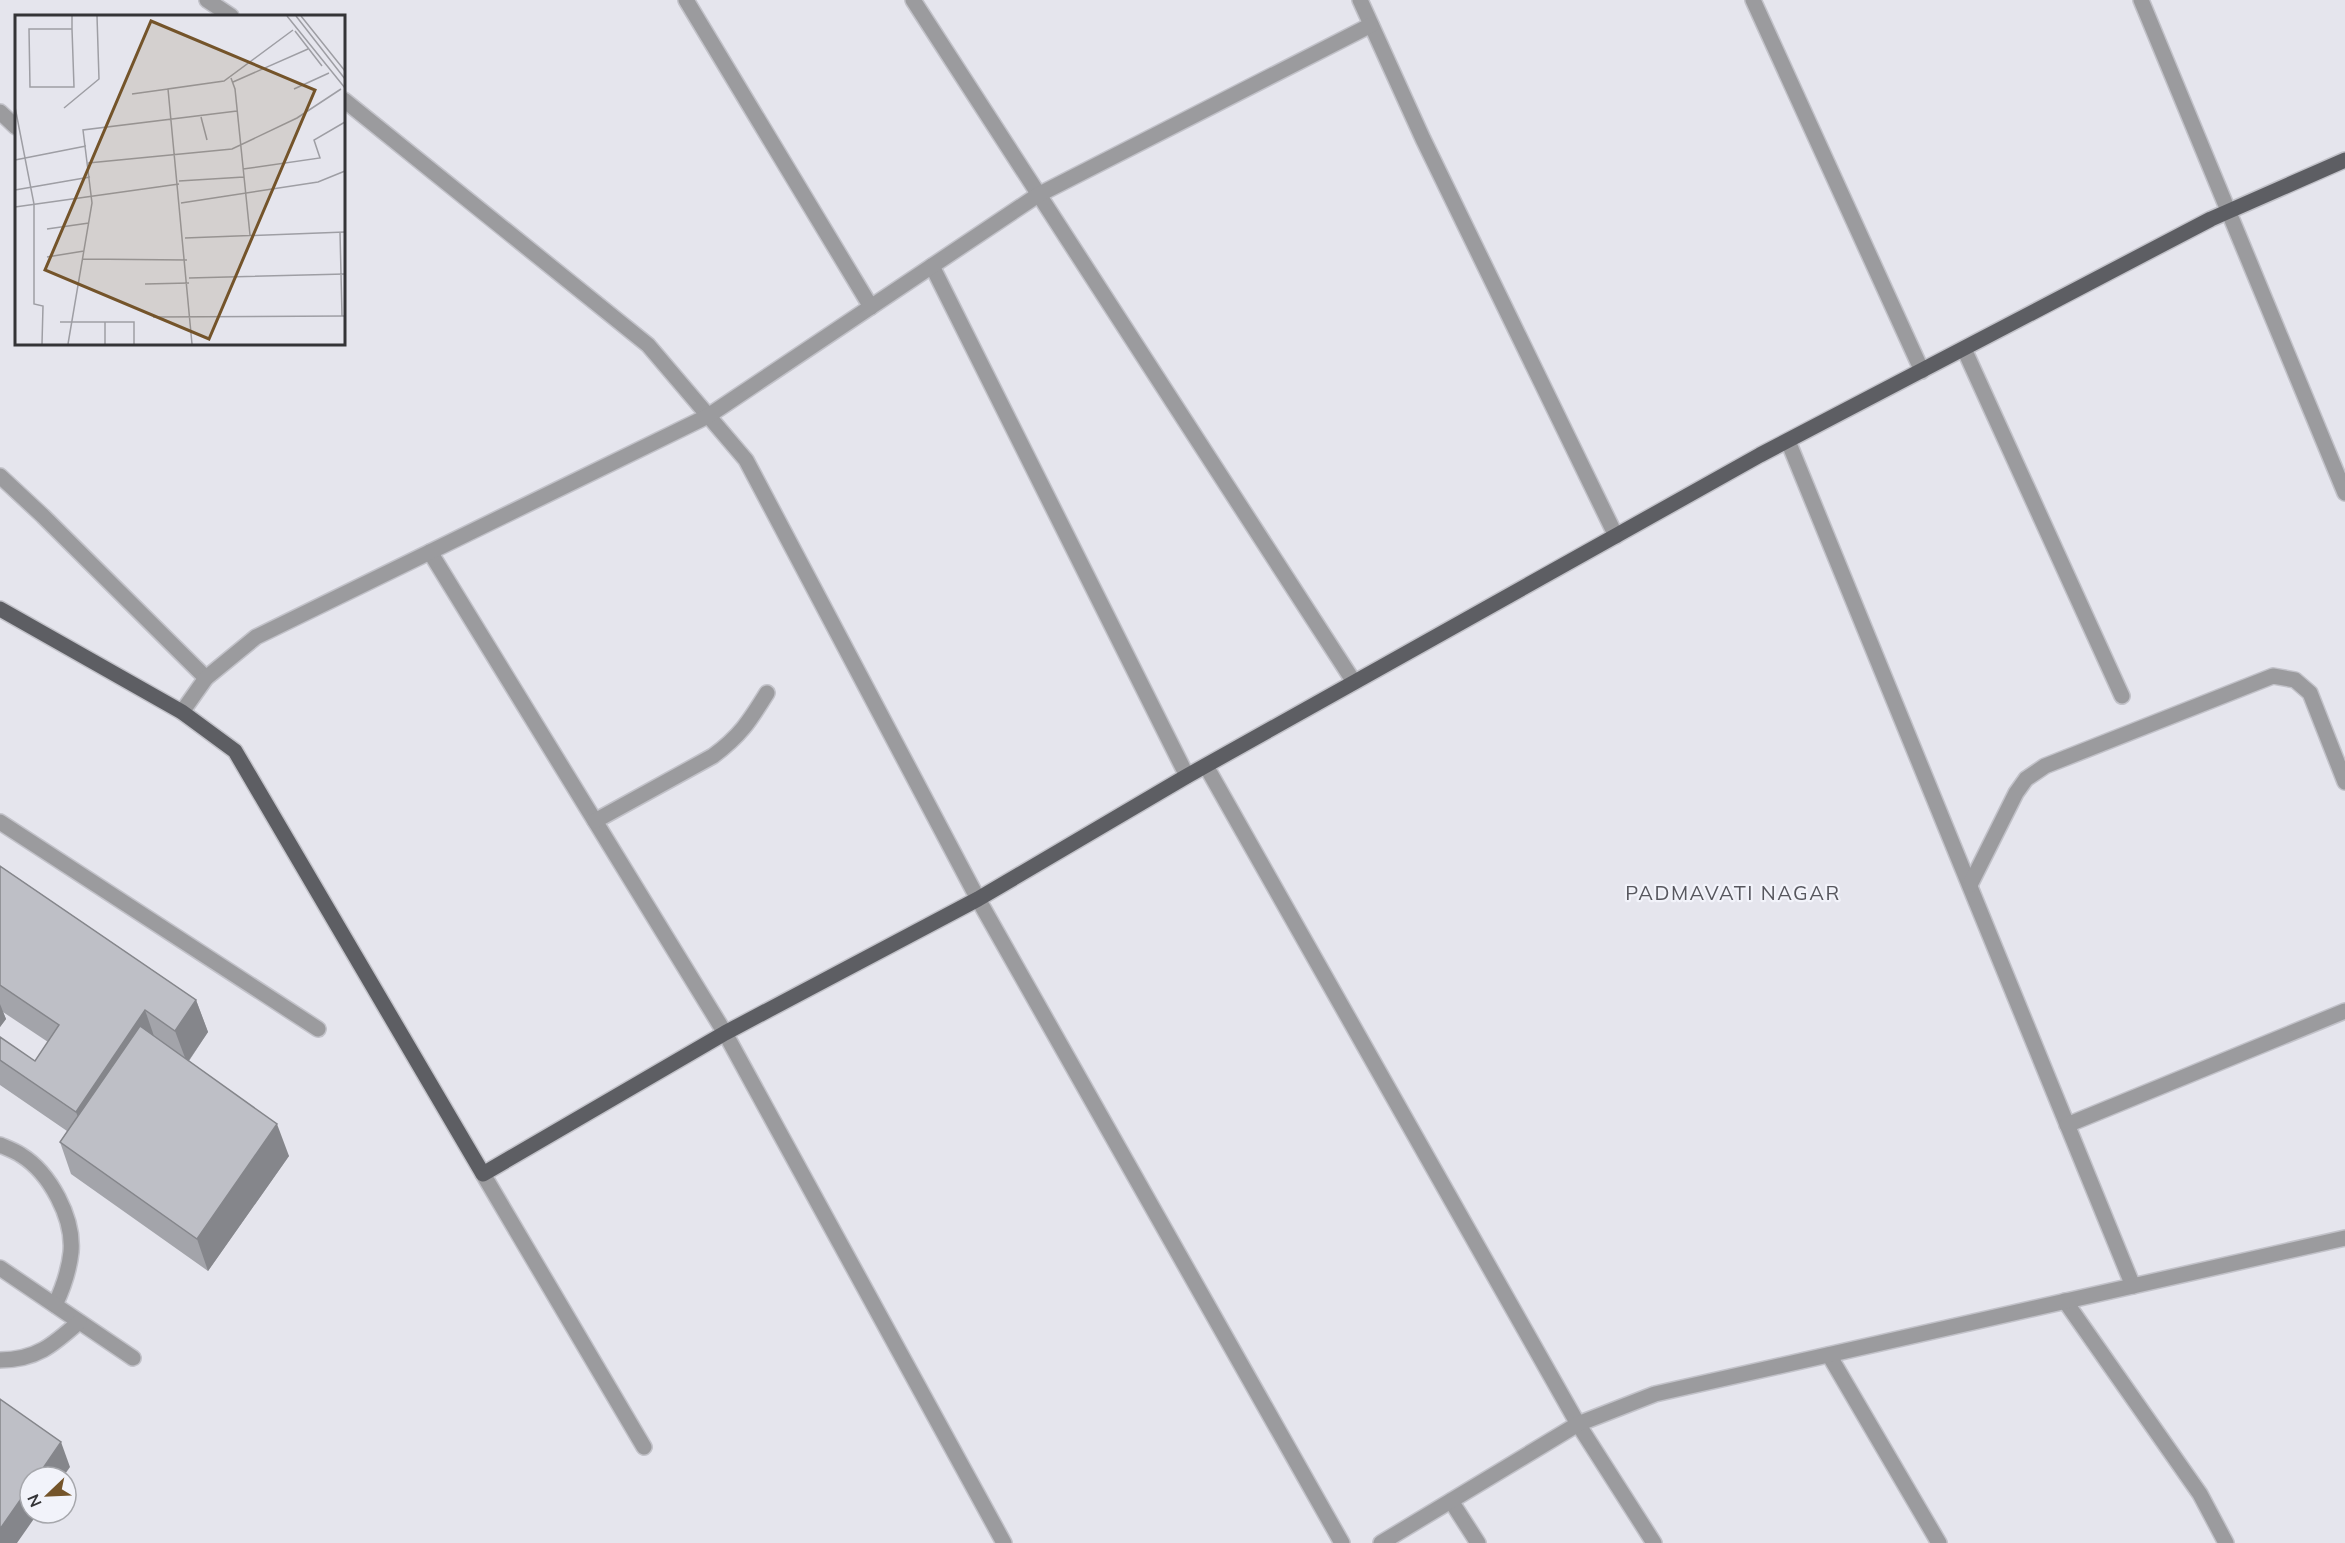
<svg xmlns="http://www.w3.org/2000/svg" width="2345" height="1543" font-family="Mulish,sans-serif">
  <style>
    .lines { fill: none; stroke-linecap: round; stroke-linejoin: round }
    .minor-casing { stroke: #c2c2c9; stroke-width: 18 }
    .major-casing { stroke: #c2c2c9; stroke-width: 18 }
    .minor { stroke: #9b9b9e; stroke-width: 15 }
    .major { stroke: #5d5e63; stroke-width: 15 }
    .wall { fill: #a3a4aa }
    .shaded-wall { fill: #85868b }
    .building { fill: #bebfc6; stroke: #85868b; stroke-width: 1.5 }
    .labels { text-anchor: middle; stroke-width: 4.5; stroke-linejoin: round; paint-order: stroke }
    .quarter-label { font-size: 20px; letter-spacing: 1.5px; fill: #57575e; stroke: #f2f3fa }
    .inset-road { fill: none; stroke: #9e9ea4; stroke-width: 1.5 }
    .view { fill: #74542a; fill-opacity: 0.15; stroke: #74542a; stroke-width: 3 }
    .inset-edge { fill: none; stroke: #343437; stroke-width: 3 }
  </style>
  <rect width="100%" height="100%" fill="#e5e5ed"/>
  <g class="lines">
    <g class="minor-casing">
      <g id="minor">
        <polyline points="207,0 231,16"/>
        <polyline points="686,0 871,307"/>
        <polyline points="913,0 1354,682"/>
        <polyline points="1360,0 1423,139 1616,536"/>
        <polyline points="1753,0 1922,371"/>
        <polyline points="2141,0 2345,493"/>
        <polyline points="344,100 648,345 746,460 978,899 1342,1543"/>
        <polyline points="0,112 16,127"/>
        <polyline points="932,266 1187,776"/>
        <polyline points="1964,349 2122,696"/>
        <polyline points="1788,441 2133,1286"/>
        <polyline points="0,476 43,516 206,678"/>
        <polyline points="430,552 725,1033 1004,1543"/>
        <polyline points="182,712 206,678 256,637 708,416 1038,195 1371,25"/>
        <polyline points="1206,766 1578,1424 1654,1543"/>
        <path d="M595,821L713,756C740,736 749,722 767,693"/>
        <polyline points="0,822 318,1029"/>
        <polyline points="1970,885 2016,793 2026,779 2045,766 2273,676 2295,680 2310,693 2345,782"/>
        <polyline points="2067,1125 2345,1011"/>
        <path d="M0,1145C7,1148 15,1151 21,1155C50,1173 74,1218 71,1252C69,1271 63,1288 55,1305"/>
        <polyline points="483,1174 644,1447"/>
        <polyline points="0,1268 133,1358"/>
        <polyline points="2065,1301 2200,1494 2226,1543"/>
        <polyline points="1829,1355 1939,1543"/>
        <path d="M0,1360C36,1360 53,1345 79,1322"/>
        <polyline points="1451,1501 1478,1543"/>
        <polyline points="1381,1543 1578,1424 1655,1394 2345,1238"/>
      </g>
    </g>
    <g class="major-casing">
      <polyline id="major" points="0,609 182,712 235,751 483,1174 725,1033 978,899 1187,776 1760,455 2211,219 2345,160"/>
    </g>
    <use href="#minor" class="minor"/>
    <use href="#major" class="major"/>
  </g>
  <polygon class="wall" points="0,866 196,1000 208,1032 189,1061 289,1156 208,1271 71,1174 60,1142 67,1131 0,1085 0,1037 35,1061 48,1042 3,1012 6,1019 0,1027"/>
  <g class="shaded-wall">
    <polygon points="196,1000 208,1032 187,1063 175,1031"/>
    <polygon points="0,1004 6,1019 0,1027"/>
    <polygon points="145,1010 156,1042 88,1145 76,1112"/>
    <polygon points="277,1124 289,1156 208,1271 197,1239"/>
    <polygon points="61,1442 70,1467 63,1477 37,1477"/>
    <polygon points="30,1486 30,1513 38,1513 17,1543 0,1543 0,1529"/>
  </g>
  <g class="building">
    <polygon points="0,866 196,1000 175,1031 145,1010 76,1112 0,1060 0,1037 35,1061 59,1025 0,985"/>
    <polygon points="140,1026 277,1124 197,1239 60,1142"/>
    <polygon points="0,1399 61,1442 37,1477 30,1477 30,1486 0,1529"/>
  </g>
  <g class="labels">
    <g class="quarter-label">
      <text x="1733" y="900">PADMAVATI NAGAR</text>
    </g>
  </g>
  <g transform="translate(15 15)">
    <rect width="330" height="330" fill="#e5e5ed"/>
    <path class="inset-road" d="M57,1V14L59,72H15L14,14H57M272,1L330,73M281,1L330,64M286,1L330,56M280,16L307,51M216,63L220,74L235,220M218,67L293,34M279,74L314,58M117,79L153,74M0,92L19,189V289L28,291L27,329M49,93L84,64L82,1M186,102L192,125M0,145L71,131M73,148L217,134L282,103L326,74M228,154L305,143L299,125L330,107M164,166L229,162M0,175L75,162M166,188L303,167L330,156M0,192L164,169M32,214L74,208M325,217L327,301M170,223L330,217M32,242L69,236M67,244L172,245M174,263L330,259M130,269L174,268M138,302L330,301M45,307H119V329M53,329L77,188L68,115L222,96M90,329V307M177,329L153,74L209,66L278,15"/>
    <path class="view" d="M136,6L300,75L194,324L30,255Z"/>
    <rect width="330" height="330" class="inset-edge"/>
  </g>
  <g transform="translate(48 1495) rotate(247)"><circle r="28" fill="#f2f3fa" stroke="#a6a7ac" stroke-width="1.5"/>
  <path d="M0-4.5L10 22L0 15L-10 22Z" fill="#74542a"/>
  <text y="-9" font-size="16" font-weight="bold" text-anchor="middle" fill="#343437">N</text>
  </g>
</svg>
